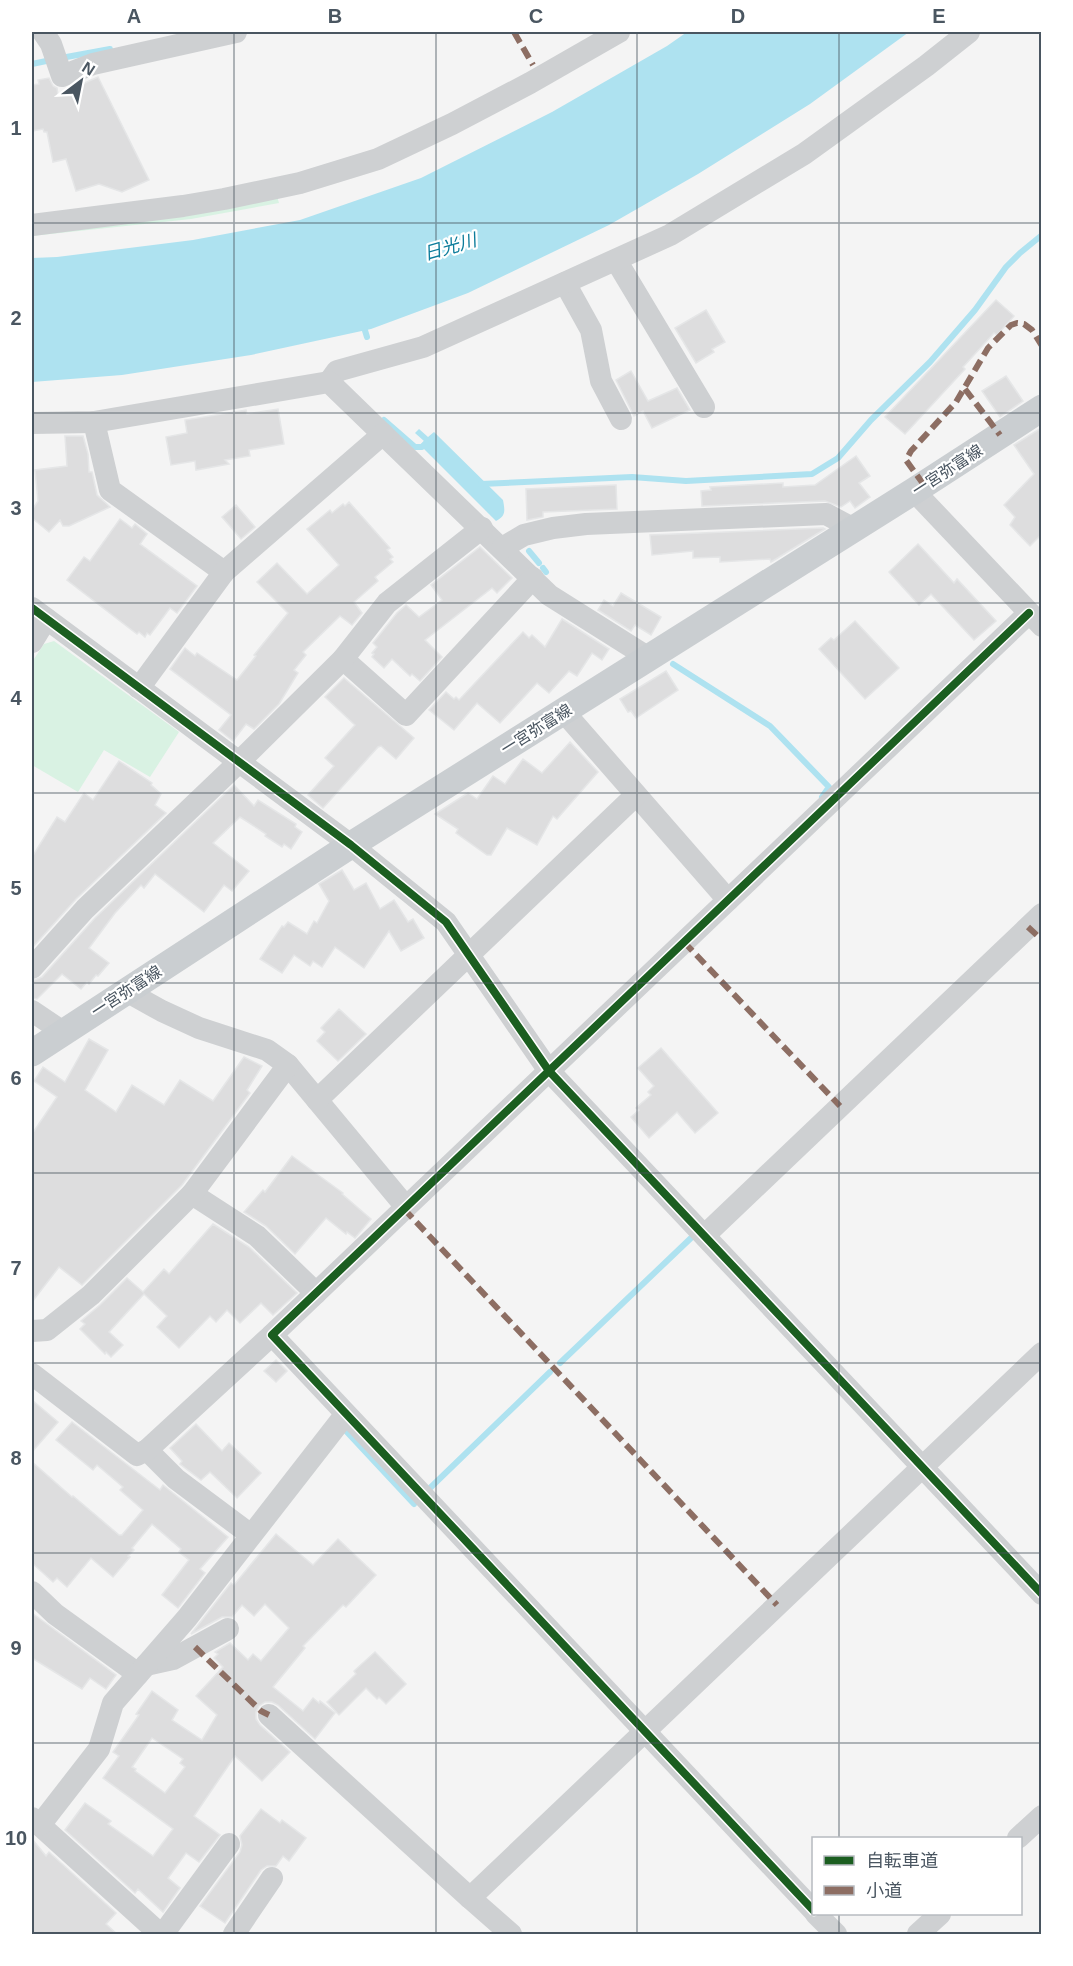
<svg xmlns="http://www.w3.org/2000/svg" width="1073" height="1966" font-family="Helvetica,'Noto Sans JP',sans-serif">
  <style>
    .green { fill: #d9f2e3 }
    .water { fill: #aee2f0 }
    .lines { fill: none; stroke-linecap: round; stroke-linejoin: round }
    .stream { stroke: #aee2f0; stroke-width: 6 }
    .building { fill: #ddddde; stroke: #e5e6e7; stroke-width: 1.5; fill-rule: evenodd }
    .minor { stroke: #ced0d2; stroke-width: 22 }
    .major { stroke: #caced1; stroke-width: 27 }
    .quiet { stroke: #8d6e63; stroke-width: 6; stroke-dasharray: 12 6; stroke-linecap: butt }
    .cycleway-casing { stroke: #fff; stroke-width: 11 }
    .cycleway { stroke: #1b5e20; stroke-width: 8 }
    .grid { fill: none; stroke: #4a5661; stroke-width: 1.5; stroke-opacity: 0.55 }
    .labels { text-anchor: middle; stroke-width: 4.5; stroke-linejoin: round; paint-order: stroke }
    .street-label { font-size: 16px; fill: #4a5661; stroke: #fff }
    .water-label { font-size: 18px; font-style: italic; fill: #0c7c9b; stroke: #fff }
    .neatline { fill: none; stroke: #4a5661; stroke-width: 2 }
    .grid-label { font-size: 20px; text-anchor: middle; font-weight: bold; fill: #4a5661 }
  </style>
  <rect width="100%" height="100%" fill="#f4f4f4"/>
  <g class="green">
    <polygon points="277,196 279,203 191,219 32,236 32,230"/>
    <polygon points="54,641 179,732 150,777 104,750 78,792 32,765 32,662 44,644"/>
  </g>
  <g class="water">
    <polygon points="687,32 909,32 810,104 698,174 609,225 468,293 371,329 251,355 122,375 32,382 32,258 57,257 193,240 300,220 421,178 552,112 667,46"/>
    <path d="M419,429L428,437L434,432L503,500C505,511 506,516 496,521L420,445L424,441L415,433Z"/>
  </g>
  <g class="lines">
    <g class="stream">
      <polyline points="61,58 110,49"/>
      <polyline points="32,64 51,60"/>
      <polyline points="363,324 367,337"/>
      <polyline points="384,420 415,447 422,447 428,441"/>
      <polyline points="481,484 632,477 686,481 812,474 838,458 871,420 930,362 975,310 1006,267 1020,253 1042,235"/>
      <polyline points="529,551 539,563"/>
      <polyline points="543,568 546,572"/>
      <polyline points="673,664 770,726 829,787 822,797"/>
      <polyline points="560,1363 691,1238"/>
      <polyline points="346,1431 414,1504"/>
      <polyline points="429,1489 550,1372"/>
    </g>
  </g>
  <g class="building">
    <polygon points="98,77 149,180 122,192 99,184 76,191 66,159 53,162 47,132 44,132 43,129 32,131 32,85 39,84 38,80 49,78 53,86 57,88 58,95"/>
    <polygon points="996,300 1014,316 997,335 994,333 963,367 965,369 905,434 885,417"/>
    <polygon points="706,310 725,342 712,349 714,352 696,363 675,328"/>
    <polygon points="631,371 648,401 677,388 690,410 652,428 643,411 634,416 616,380"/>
    <polygon points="1006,376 1023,401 1000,417 982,391"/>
    <polygon points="278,409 284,444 249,450 250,456 225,460 229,464 196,470 195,461 171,465 166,437 187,433 185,420 246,410 247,414"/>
    <polygon points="1041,428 1041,535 1030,546 1010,525 1015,517 1004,505 1034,474 1014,445"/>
    <polygon points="65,436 83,436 88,454 89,472 92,472 97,495 110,507 69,526 63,526 60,520 49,532 32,518 32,510 38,501 35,470 67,466"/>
    <polygon points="856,456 870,476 859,483 870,497 855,508 850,501 841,507 825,501 702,506 701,491 711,490 710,487 783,483 783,487 815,485"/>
    <polygon points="616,485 617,509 543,512 543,517 527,520 526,489"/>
    <polygon points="349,502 390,548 387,550 393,557 390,559 393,562 375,577 378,581 354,602 362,613 352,625 340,616 303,652 306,655 294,670 298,673 279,704 254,729 246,724 233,741 219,730 231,715 170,669 185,648 195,656 197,653 237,680 256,656 254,655 288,613 257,582 277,563 307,594 339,565 307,529 330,510 332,513 343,504 345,506"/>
    <polygon points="236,505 255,527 241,539 222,517"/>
    <polygon points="120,519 132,528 135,524 147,534 140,544 197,586 177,613 170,608 150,635 147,633 145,637 139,632 137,634 67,580 84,557 90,561"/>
    <polygon points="823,528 825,529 771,562 770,559 720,562 720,557 693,558 693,551 652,555 650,535"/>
    <polygon points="918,544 954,583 957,579 996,621 974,640 931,594 919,605 889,572"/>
    <polygon points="480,547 512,578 497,593 492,588 425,640 442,657 420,681 412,674 410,676 392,659 384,668 372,657 374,654 372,653 377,647 373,643 397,613 406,605 419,617 442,600 431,585"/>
    <polygon points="621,593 661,617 651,635 635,625 631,631 598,610 604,600 613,606"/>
    <polygon points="562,619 609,649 602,660 592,653 577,676 569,671 549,693 537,683 500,723 477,703 454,730 429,710 446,692 454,699 456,697 459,700 523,632 529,638 532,635 545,647"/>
    <polygon points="855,621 899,668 865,699 819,649 831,638 834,640"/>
    <polygon points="666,671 678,690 636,718 631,711 628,712 620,699"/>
    <polygon points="344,678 414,738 396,759 381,746 378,747 323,808 308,795 334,766 325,758 355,725 325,697"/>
    <polygon points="570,742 598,772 557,819 553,816 537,845 507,828 491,855 487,855 456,833 458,829 435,814 468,793 477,799 493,776 505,784 523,759 542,773"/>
    <polygon points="119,761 152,783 151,785 161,794 155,805 166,813 76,899 32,948 32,857 57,817 65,822 84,793 93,800"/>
    <polygon points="234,785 254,806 258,800 296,824 295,827 302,832 291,849 284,844 282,847 265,836 266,834 240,817 213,843 249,871 232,891 224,885 204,912 155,874 144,888 141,885 115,913 89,948 109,963 98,976 96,975 89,984 87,982 81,989 62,974 37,999 32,998 32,981 42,977 95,918"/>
    <polygon points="342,870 354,890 366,883 380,909 394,900 408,922 413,919 424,938 401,951 389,931 364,968 335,947 322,967 313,961 310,966 294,955 282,973 260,959 282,926 284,927 288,922 307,934 314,921 317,923 329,901 319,884"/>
    <polygon points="339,1009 366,1034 338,1061 317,1041 325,1032 321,1028"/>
    <polygon points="89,1039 108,1050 85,1090 116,1112 132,1085 164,1105 180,1080 213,1101 244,1057 262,1066 247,1090 250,1093 182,1185 82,1285 59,1267 32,1302 32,1134 57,1097 34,1081 43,1067 65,1082"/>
    <polygon points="661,1048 718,1113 695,1133 677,1112 649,1138 631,1117 639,1110 636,1108 651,1095 648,1092 654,1086 638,1068"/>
    <polygon points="292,1156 343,1193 342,1194 371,1219 355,1238 347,1232 346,1234 326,1218 295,1254 266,1226 244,1212 263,1190 265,1192"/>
    <polygon points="213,1224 249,1247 297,1293 273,1315 261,1303 240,1323 227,1310 216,1322 210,1316 179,1348 157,1327 167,1316 144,1294 109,1332 123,1345 111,1357 106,1352 105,1354 80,1329 85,1324 81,1321 100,1305 127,1278 143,1292 164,1269 169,1274"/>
    <polygon points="276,1360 287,1371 276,1382 264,1371"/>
    <polygon points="32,1400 58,1422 32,1452"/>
    <polygon points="72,1422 160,1490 163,1485 228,1537 200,1569 205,1573 178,1608 162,1595 189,1560 179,1552 181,1549 152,1524 132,1548 134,1550 128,1556 130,1557 113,1577 91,1558 67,1587 57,1578 53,1582 32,1563 32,1462 72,1497 73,1496 119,1535 122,1535 143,1510 120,1490 123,1487 97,1465 93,1470 56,1440"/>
    <polygon points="196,1424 222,1451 229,1443 261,1473 237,1498 210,1472 201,1480 180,1464 182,1461 170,1448"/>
    <path d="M276,1534L313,1565L338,1539L376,1575L346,1607L343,1605L303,1646L305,1648L273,1687L303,1711L313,1698L319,1703L320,1701L335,1713L315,1739L278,1705L272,1702H265L259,1706L256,1712V1719L260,1725L290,1752L262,1781L235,1756L194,1816L220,1835L199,1862L186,1853L168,1878L180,1888L163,1912L138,1889L135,1893L65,1830L85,1803L111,1821L108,1824L153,1856L173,1829L103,1778L119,1756L113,1752L139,1715L136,1714L152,1691L178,1710L172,1720L202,1740L217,1715L196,1696L223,1667L214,1658L218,1654L215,1652L230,1643L248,1660L253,1654L261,1661L289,1628L265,1604L254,1616L242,1605L232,1617H222L191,1634L231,1583L234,1585ZM152,1738L183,1759L180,1763L185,1767L165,1793L135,1771L136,1769L132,1767Z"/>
    <polygon points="32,1613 116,1675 106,1689 90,1678 82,1689 32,1658"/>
    <polygon points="375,1652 406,1684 386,1704 379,1697 377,1699 366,1688 339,1715 327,1702 356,1674 354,1671"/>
    <polygon points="261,1809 280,1823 282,1820 306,1838 289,1861 283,1856 276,1866 267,1866 261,1870 225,1923 200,1906 240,1852 242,1845 240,1836"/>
    <polygon points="32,1839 46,1856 49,1852 116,1913 106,1924 118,1935 32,1935"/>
  </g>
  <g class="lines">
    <g class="minor">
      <polyline points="43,32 51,44 62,76 93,64 236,32"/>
      <polyline points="32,225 183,206 224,199 300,183 378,159 452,124 530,83 619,32"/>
      <polyline points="616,260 704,407"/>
      <polyline points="565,283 591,330 601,381 621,419"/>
      <polyline points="329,382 337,371 423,347 670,235 804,154 926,66 969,32"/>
      <polyline points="94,422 110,490 224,572"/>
      <polyline points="32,423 94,422 329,382 549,595 649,658"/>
      <polyline points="914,491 1042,626"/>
      <polyline points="502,548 524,535 553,528 586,524 826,514 854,529"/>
      <polyline points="32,608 351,845 446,922 549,1071 1042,1594"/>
      <polyline points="32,642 46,619"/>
      <polyline points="343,659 406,715 533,578"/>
      <polyline points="139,688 224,572 383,434"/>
      <polyline points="564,712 728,900"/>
      <polyline points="32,968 85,909 239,762 343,659 387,603 482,528"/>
      <polyline points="126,991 162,1011 199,1028 267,1050 288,1065 406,1207"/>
      <polyline points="32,1011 63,1032"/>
      <polyline points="317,1100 636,795"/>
      <polyline points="192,1194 257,1236 316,1293"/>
      <polyline points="705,1235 1042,914"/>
      <polyline points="32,1331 47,1330 91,1295 192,1194 288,1065"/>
      <polyline points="32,1374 137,1455 147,1450 176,1479 251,1535"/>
      <polyline points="147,1450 272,1335"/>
      <polyline points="32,1592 55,1614 138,1674"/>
      <polyline points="146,1665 173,1659 228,1629"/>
      <polyline points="269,1715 470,1898"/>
      <polyline points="32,1818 160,1934"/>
      <polyline points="40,1825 99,1749 113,1703 187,1618 345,1415"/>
      <polyline points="1018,1838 1042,1816"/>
      <polyline points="814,1911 272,1335 1029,613"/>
      <polyline points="816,1914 836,1934"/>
      <polyline points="163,1934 229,1844"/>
      <polyline points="234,1934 272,1878"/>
      <polyline points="511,1934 470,1898 1042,1353"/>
      <polyline points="918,1934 940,1914"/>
    </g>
    <polyline class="major" points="32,1053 351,845 914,491 1042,408"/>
    <g class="quiet">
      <polyline points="514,32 533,65"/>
      <polyline points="965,389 1000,435"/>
      <polyline points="924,485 906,460 911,451 956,402 988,348 1011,325 1017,323 1024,324 1032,330 1042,346"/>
      <polyline points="1028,927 1042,940"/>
      <polyline points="684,942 840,1106"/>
      <polyline points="404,1209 777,1605"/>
      <polyline points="195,1647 261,1711 269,1715"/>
    </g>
    <g class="cycleway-casing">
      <g id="cycleway">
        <polyline points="32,608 351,845 446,922 549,1071 1042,1594"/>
        <polyline points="814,1911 272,1335 1029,613"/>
      </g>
    </g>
    <use href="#cycleway" class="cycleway"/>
  </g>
  <path class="grid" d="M234,32V1934M436,32V1934M637,32V1934M839,32V1838M32,223H1042M32,413H1042M32,603H1042M32,793H1042M32,983H1042M32,1173H1042M32,1363H1042M32,1553H1042M32,1743H1042M839,1914V1934"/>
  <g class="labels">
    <g class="street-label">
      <text transform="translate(947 470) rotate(-33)" y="6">一宮弥富線</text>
      <text transform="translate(536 729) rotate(-32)" y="6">一宮弥富線</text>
      <text transform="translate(126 991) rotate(-33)" y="6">一宮弥富線</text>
    </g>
    <g class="water-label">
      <text transform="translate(450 247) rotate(-16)" y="6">日光川</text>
    </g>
  </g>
  <rect width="1073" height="1966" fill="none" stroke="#ffffff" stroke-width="66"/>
  <rect x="812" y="1837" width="210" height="78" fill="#ffffff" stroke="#b7bbc0" stroke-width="1.5"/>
  <rect x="824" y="1856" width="30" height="9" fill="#1b5e20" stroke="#b7bbc0" stroke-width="1.5"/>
  <text x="866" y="1867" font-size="18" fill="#4a5661">自転車道</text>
  <rect x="824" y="1886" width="30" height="9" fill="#8d6e63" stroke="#b7bbc0" stroke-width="1.5"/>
  <text x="866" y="1897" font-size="18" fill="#4a5661">小道</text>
  <g transform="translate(81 81) rotate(32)" stroke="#ffffff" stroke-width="4.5" paint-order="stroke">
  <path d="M0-4.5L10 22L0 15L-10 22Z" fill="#4a5661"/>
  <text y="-9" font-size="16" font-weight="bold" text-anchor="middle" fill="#4a5661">N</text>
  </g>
  <rect x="33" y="33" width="1007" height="1900" class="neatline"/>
  <g class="grid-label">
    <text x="134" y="23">A</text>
    <text x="335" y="23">B</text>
    <text x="536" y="23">C</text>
    <text x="738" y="23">D</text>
    <text x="939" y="23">E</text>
    <text x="16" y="135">1</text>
    <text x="16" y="325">2</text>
    <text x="16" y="515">3</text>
    <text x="16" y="705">4</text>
    <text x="16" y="895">5</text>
    <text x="16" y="1085">6</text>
    <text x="16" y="1275">7</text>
    <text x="16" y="1465">8</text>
    <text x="16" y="1655">9</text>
    <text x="16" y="1845">10</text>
  </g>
</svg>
